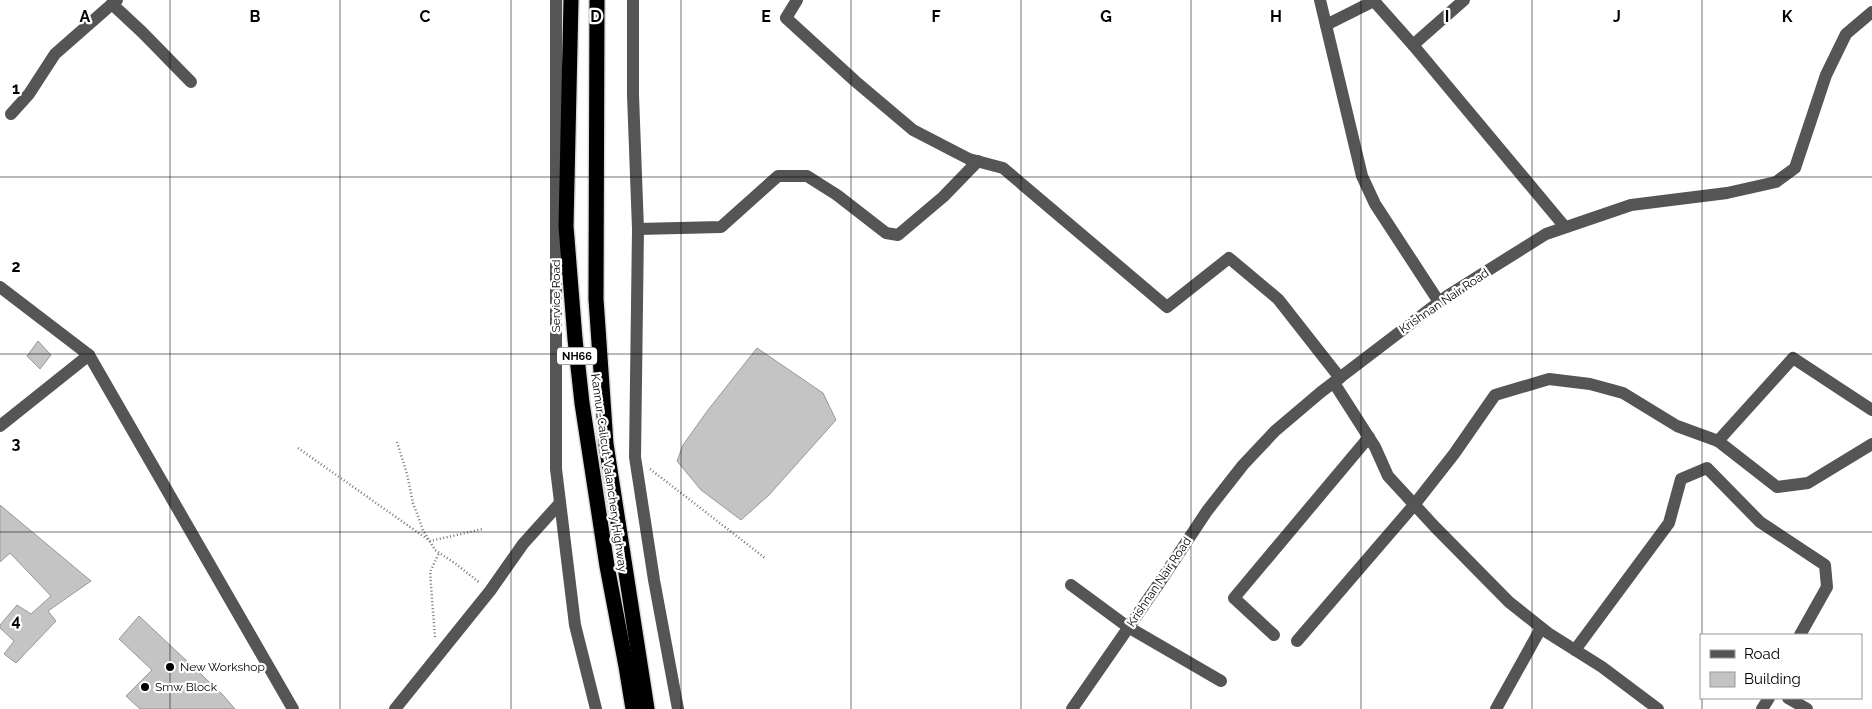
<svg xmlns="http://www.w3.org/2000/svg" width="1872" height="709" font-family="Raleway,sans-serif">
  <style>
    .building { fill: #c4c4c4; stroke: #999 }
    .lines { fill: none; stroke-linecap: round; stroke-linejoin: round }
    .highway-casing { stroke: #dbdbdb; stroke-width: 18 }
    .path { stroke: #777; stroke-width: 2.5; stroke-dasharray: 1 2.5; stroke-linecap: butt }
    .minor { stroke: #555; stroke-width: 12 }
    .highway { stroke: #000; stroke-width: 15 }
    .grid { fill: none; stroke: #000; stroke-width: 1; stroke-opacity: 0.55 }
    .poi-dot { fill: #000; stroke: #fff; stroke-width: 2 }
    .labels { text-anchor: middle; stroke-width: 4.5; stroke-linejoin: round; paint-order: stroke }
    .shield { fill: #fff; stroke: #4c4c4c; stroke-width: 1 }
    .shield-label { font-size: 11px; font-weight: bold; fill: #000 }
    .street-label { font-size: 12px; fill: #000; stroke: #fff }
    .poi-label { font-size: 12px; fill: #000; stroke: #fff; text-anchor: start }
    .grid-label { font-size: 16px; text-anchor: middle; font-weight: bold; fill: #000; stroke: #fff; stroke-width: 4.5; stroke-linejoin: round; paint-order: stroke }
  </style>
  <rect width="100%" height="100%" fill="#fff"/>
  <g class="building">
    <polygon points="38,341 51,355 40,369 27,356"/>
    <polygon points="757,348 823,393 836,420 769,495 741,520 701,490 677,461 683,445 708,410"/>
    <polygon points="0,505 91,581 48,611 56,621 16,663 4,654 14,641 0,628 0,625 17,605 31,614 51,596 10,553 0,562"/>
    <polygon points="139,616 222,694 235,709 140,709 126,696 152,670 119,639"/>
  </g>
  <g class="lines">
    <g class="highway-casing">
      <g id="highway">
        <polyline points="571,0 566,226 575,339 582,403 607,566 626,666 633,709"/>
        <polyline points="597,0 596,299 606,444 647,709"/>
      </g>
    </g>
    <g class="path">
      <polyline points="397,442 407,474 413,503 423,530 435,550 456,564 480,583"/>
      <polyline points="298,448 430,541 483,529"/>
      <polyline points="650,469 765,558"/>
      <polyline points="435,637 430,572 439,553"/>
    </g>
    <g class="minor">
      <polyline points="117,0 112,4 142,32 191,82"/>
      <polyline points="556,0 556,469 575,625 596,709"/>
      <polyline points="633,0 633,95 638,229 635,457 654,580 678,709"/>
      <polyline points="797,0 786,18 855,81 913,130 969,159 1003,168 1167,307 1229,258 1278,299 1340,378"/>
      <polyline points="1320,0 1362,176 1375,204 1439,302"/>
      <polyline points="1326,25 1374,1 1413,45 1565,227"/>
      <polyline points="1413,45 1464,0"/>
      <polyline points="11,114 29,94 55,54 112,4 113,0"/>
      <polyline points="638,229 721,227 778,176 807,176 837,195 886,233 898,235 943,197 978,161"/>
      <polyline points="0,287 89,355 293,709"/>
      <polyline points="1334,383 1375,447 1388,476 1435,527 1509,602 1548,633 1602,667 1658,709"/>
      <polyline points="1872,410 1793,358 1718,441 1777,487 1808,483 1872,444"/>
      <polyline points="0,426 89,355"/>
      <polyline points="1071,585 1128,627 1221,681"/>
      <polyline points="1274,635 1234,598 1369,437"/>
      <polyline points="1297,641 1414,505 1454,454 1495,395 1549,379 1590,384 1623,393 1677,426 1718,441"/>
      <polyline points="1575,650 1669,523 1681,479 1707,468 1760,522 1825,565 1827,587 1800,635"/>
      <polyline points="1788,698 1807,709"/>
      <polyline points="395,709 490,591 523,544 560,503"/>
      <polyline points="1072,709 1160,582 1207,511 1243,465 1275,431 1321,392 1447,296 1546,234 1631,205 1727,193 1776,182 1795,168 1826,75 1846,34 1872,12"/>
      <polyline points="1496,709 1541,628"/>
      <polyline points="1762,709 1769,698"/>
    </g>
    <use href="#highway" class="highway"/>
  </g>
  <path class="grid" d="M170,0V709M340,0V709M511,0V709M681,0V709M851,0V709M1021,0V709M1191,0V709M1361,0V709M1532,0V709M1702,0V635M0,177H1872M0,354H1872M0,532H1872M1702,698V709"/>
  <g class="poi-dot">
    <circle cx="170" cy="667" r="5"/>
    <circle cx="145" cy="687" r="5"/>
  </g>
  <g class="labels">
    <rect class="shield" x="557" y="347.5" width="40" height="17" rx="4"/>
    <g class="shield-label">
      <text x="577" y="360">NH66</text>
    </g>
    <g class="street-label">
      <text transform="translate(556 296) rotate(-90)" y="4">Service Road</text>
      <text transform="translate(1444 301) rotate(-34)" y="4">Krishnan Nair Road</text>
      <text transform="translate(609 473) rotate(82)" y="4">Kannur-Calicut-Valanchery Highway</text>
      <text transform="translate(1159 582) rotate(-56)" y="4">Krishnan Nair Road</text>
    </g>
    <g class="poi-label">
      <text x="180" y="671">New Workshop</text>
      <text x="155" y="691">Smw Block</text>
    </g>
  </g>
  <g class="grid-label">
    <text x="85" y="22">A</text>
    <text x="255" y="22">B</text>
    <text x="425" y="22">C</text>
    <text x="596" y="22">D</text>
    <text x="766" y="22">E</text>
    <text x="936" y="22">F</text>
    <text x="1106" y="22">G</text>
    <text x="1276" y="22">H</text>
    <text x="1447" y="22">I</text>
    <text x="1617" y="22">J</text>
    <text x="1787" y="22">K</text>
    <text x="16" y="94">1</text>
    <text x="16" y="272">2</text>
    <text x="16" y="449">3</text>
    <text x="16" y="626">4</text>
  </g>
  <rect x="1700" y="634" width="162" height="65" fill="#ffffff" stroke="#999999"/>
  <rect x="1710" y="650" width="25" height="8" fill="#555555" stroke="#999999"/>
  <text x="1744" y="659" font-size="15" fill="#000000">Road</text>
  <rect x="1710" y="672" width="25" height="15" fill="#c4c4c4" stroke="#999999"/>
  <text x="1744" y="684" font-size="15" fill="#000000">Building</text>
</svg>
